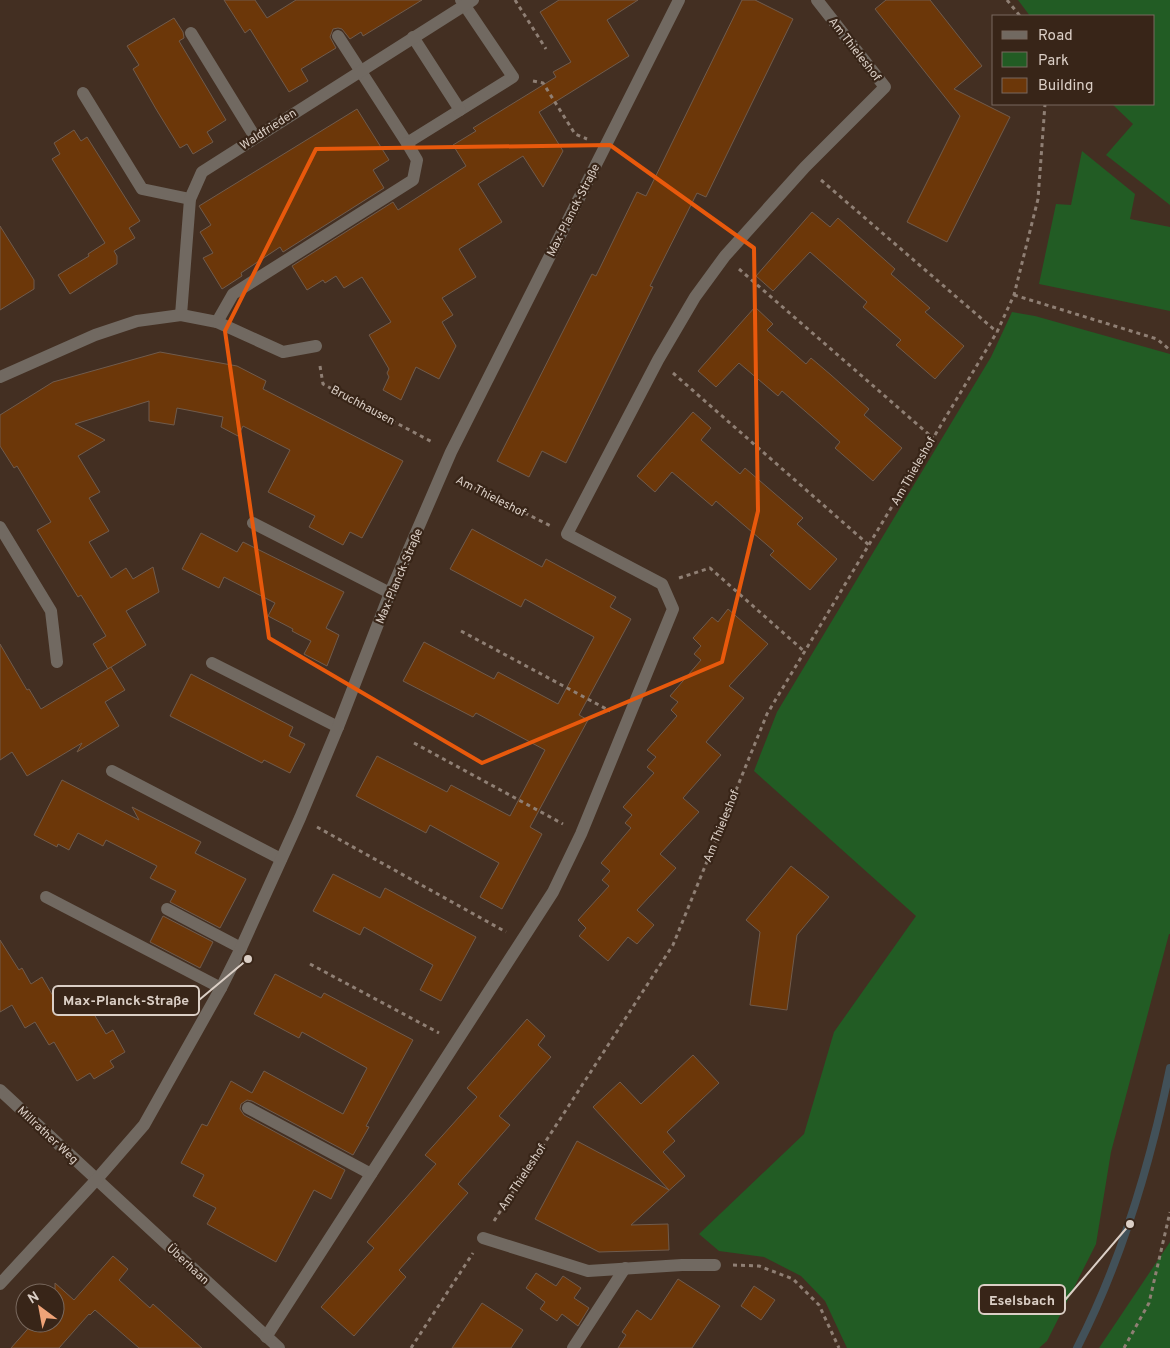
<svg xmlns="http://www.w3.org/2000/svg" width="1170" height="1348" font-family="Overpass,sans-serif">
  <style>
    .green { fill: #225c24 }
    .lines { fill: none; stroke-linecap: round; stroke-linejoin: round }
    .stream { stroke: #425159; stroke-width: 8 }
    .building { fill: #6c3709; stroke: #705b4c }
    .path { stroke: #8f7f74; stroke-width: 3; stroke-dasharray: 4 4; stroke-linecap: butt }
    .minor { stroke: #716961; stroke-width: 12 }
    .marked { fill: none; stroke: #e8590c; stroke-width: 4; stroke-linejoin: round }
    .labels { text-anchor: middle; stroke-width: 4.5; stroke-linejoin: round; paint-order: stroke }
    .street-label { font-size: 12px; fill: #dbcfc6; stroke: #382518 }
    .leader { fill: none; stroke: #dbcfc6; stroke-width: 2 }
    .callout-dot { fill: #dbcfc6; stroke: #382518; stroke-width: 2 }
    .callout { fill: #382518; stroke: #dbcfc6; stroke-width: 2 }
    .callout-label { font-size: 14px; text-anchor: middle; font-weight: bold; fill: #dbcfc6 }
  </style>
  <rect width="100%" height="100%" fill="#432f22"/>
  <g class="green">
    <polygon points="1018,0 1170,0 1170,205 1106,155 1133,124 1112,104 1154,104 1154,16 1030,16"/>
    <polygon points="1082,151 1135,194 1130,219 1170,227 1170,311 1039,284 1056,204 1071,205"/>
    <polygon points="1012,312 1035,316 1170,354 1170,934 1169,934 1111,1152 1096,1244 1047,1341 1039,1348 847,1348 825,1301 801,1276 764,1257 719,1251 699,1234 804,1134 834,1032 916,916 754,771 777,712 991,357"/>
    <polygon points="1170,1242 1170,1348 1099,1348"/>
  </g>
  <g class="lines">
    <path class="stream" d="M1077,1348C1122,1260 1150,1165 1170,1068"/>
  </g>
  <g class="building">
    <polygon points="224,0 255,0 267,18 296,0 422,0 363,36 361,32 350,39 342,29 338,28 333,29 330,37 336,48 301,69 308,81 289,92 250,29 245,33"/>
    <polygon points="559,0 638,0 607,20 629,56 539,112 563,151 543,187 523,156 478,184 502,222 459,249 476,277 442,298 453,315 442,322 456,346 439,379 416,367 401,400 383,390 389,377 387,373 389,369 369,335 391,322 362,277 344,288 336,276 325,283 323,280 307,290 292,266 393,202 398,210 466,166 453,145 476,131 473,128 556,77 553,72 571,62 540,12"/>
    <polygon points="742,0 755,0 793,19 706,197 697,193 650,286 653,287 566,463 542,451 529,477 497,461 592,274 596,276 637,192 646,196"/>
    <polygon points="886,0 930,0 982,66 954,89 1010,117 947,242 907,222 960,116 875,9"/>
    <polygon points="174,18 183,32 184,38 179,41 226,120 207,132 213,142 193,154 187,144 180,148 156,109 133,69 139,65 127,46"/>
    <polygon points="357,109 389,160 373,170 384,188 283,252 280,247 241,273 242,276 222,289 203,258 213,253 200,232 211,225 199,206"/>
    <polygon points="74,130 81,141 87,137 140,221 129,228 135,238 114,251 117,256 117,264 70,294 58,275 89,256 88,254 105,243 52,159 60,154 54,143"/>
    <polygon points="812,212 830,227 838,218 895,269 891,274 930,308 925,312 964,346 935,379 896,345 901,340 863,307 867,302 810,252 773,291 756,276"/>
    <polygon points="0,226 34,280 34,289 0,310"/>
    <polygon points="755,307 773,324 767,330 806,364 811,358 831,375 869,409 864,415 902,448 873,481 835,448 840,442 821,425 782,391 778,396 739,363 716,387 698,371"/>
    <polygon points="160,352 237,366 266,381 263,389 403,461 362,538 350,532 343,545 309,527 315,516 268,492 290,450 243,426 238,436 221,427 223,417 177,408 174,425 149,421 149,401 75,424 105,440 78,456 100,492 89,498 109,531 89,542 111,578 126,568 133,579 153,567 159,592 126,611 146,645 108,669 93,644 106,636 81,595 78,597 37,530 51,522 17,466 14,468 0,446 0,415 53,382"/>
    <polygon points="693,412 711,428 701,440 740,474 745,468 803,518 797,524 837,559 810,590 770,555 774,551 716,501 712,506 672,472 655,492 637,476"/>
    <polygon points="472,529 542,567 546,559 616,597 610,607 631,619 579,715 588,720 530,827 542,834 502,909 480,897 499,863 430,825 426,833 356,796 377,756 447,792 451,785 510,816 545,750 476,713 473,717 403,681 424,642 494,679 498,672 558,704 594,637 525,599 521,607 450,569"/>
    <polygon points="201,533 237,552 243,542 344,592 326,628 339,635 327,666 304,654 311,641 292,631 293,629 268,616 275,603 224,577 219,588 182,569"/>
    <polygon points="728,609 768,644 729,686 744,698 706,742 721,755 683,798 699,812 660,854 676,868 637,910 654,925 637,944 628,937 608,961 579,936 586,928 578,920 609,886 602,880 610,871 601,863 631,828 625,823 632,815 623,807 654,773 647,767 656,757 647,750 677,716 671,710 678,702 670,696 701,660 694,654 701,646 693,638 712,617 718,622"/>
    <polygon points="0,644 27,690 29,689 41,709 111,667 125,690 105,702 119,726 77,752 82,743 27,776 12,752 0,760"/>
    <polygon points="191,674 293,727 289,736 305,744 290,773 264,760 262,763 170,716"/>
    <polygon points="62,780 139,820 132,807 201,842 195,853 246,879 220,928 170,902 176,891 150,878 157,866 106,840 103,846 78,833 69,850 58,844 57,847 34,835"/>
    <polygon points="791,866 829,897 797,935 787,1010 750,1005 760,932 746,920"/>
    <polygon points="333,874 380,898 385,888 476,937 441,1001 420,990 433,965 364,927 360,935 313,911"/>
    <polygon points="163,916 213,942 200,968 150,942"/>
    <polygon points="0,940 19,970 22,968 31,984 42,977 60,1008 77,997 81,1004 86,1001 106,1034 113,1030 125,1052 110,1061 114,1067 94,1079 90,1073 77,1081 54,1042 49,1045 35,1022 25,1028 12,1005 0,1012"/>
    <polygon points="275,974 321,998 324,993 413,1040 366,1126 369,1127 353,1155 252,1101 247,1100 241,1104 240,1109 244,1115 345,1170 331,1199 314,1190 276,1262 207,1224 216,1208 193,1196 204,1175 181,1163 202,1124 207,1126 231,1081 252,1093 264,1071 343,1114 367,1068 302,1032 299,1038 254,1014"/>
    <polygon points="527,1019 545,1036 538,1045 551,1057 499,1116 510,1125 458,1184 468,1193 399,1270 406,1277 354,1336 321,1307 374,1248 367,1242 436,1164 425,1155 477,1097 467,1088"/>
    <polygon points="693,1055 719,1083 667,1132 675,1141 663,1152 685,1176 631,1225 668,1224 669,1250 599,1252 535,1219 577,1141 669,1190 593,1107 620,1082 641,1104"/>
    <polygon points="113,1256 128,1269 119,1280 150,1308 153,1304 202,1348 139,1348 95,1310 90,1315 89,1314 59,1348 11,1348 33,1323 55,1323 55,1283 74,1300"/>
    <polygon points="536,1273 556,1286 563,1276 581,1288 574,1298 589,1308 578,1326 562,1314 557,1321 540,1309 545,1302 526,1288"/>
    <polygon points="678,1279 720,1306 692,1348 618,1348 626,1335 622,1332 637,1310 651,1320"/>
    <polygon points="754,1286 775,1300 761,1320 741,1306"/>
    <polygon points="482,1303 523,1330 511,1348 452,1348"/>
  </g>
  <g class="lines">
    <g class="path">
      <polyline points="515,0 546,49"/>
      <polyline points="1007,0 1020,16"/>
      <polyline points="533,81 543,83 575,134 587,139"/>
      <polyline points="821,180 997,332"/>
      <polyline points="739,269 933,438"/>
      <polyline points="1014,295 1157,339 1170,350"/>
      <polyline points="320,366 323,384 434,443"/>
      <polyline points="673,373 870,546"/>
      <polyline points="460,481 551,526"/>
      <polyline points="679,578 710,568 805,652"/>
      <polyline points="461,631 610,711"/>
      <polyline points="414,743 563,824"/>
      <polyline points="317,827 506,932"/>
      <polyline points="310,964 439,1033"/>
      <polyline points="494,1221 673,945 767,714 997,332 1014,295 1038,199 1045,104"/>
      <polyline points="733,1265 759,1266 793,1279 819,1305 839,1348"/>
      <polyline points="411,1348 473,1253"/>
      <polyline points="1124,1348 1149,1303 1170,1212"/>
    </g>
    <g class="minor">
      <polyline points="191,33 255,137"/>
      <polyline points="338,36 407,143 513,77 461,0"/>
      <polyline points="413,37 460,110"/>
      <polyline points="83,93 142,189 190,199"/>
      <polyline points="181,315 190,199 202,172 473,0"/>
      <polyline points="217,322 233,294 413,180 417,160 407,143"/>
      <polyline points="0,377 95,335 137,321 181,315 217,322 283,352 316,346"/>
      <polyline points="253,523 390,593"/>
      <polyline points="0,527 51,611 57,662"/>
      <polyline points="212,663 338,727"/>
      <polyline points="112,771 281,859"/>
      <polyline points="46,897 221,988"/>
      <polyline points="167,909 241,948"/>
      <polyline points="0,1090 279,1348"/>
      <polyline points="248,1108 371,1174"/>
      <polyline points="483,1238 588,1271 682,1265 715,1265"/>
      <polyline points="0,1284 97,1179 144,1125 221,988 241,948 300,818 338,727 390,593 451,452 679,0"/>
      <polyline points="266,1337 553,892 581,834 673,609 662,584 567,534 658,360 695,297 725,256 805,167 885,87 817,0"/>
      <polyline points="573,1348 625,1268"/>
    </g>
  </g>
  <path class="marked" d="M610,145L754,248L758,511L722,662L482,763L269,638L225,331L316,149Z"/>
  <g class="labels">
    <g class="street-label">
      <text transform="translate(855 49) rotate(52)" y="4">Am Thieleshof</text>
      <text transform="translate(268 129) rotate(-33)" y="4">Waldfrieden</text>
      <text transform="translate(573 210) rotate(-63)" y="4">Max-Planck-Straße</text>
      <text transform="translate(363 405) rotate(28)" y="4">Bruchhausen</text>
      <text transform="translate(913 471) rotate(-60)" y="4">Am Thieleshof</text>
      <text transform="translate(491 496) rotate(27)" y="4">Am Thieleshof</text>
      <text transform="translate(399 576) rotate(-67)" y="4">Max-Planck-Straße</text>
      <text transform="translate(721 826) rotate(-68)" y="4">Am Thieleshof</text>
      <text transform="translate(48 1135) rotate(43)" y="4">Millrather Weg</text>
      <text transform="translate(522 1177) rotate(-57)" y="4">Am Thieleshof</text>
      <text transform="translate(188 1264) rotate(43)" y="4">Überhaan</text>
    </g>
  </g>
  <path class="leader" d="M248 959L199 1000M1130 1224L1065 1300"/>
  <g class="callout-dot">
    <circle cx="248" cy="959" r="5"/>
    <circle cx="1130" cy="1224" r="5"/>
  </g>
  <g class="callout">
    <rect x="53" y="986" width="146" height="29" rx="5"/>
    <rect x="979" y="1285" width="86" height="29" rx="5"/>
  </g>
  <g class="callout-label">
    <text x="126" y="1005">Max-Planck-Straße</text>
    <text x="1022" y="1305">Eselsbach</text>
  </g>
  <rect x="992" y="15" width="162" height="90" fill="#382518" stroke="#79695e"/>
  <rect x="1002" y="31" width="25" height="8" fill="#716961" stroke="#79695e"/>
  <text x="1038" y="40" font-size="15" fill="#dbcfc6">Road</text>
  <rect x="1002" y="52" width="25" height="15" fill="#225c24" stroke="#79695e"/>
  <text x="1038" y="65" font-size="15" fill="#dbcfc6">Park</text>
  <rect x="1002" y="78" width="25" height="15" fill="#6c3709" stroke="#79695e"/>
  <text x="1038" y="90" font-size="15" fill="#dbcfc6">Building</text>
  <g transform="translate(40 1308) rotate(328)"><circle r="24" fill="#382518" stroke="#79695e"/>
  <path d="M0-4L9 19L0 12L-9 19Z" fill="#efa378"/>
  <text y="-8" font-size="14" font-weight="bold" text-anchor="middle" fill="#dbcfc6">N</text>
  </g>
</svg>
